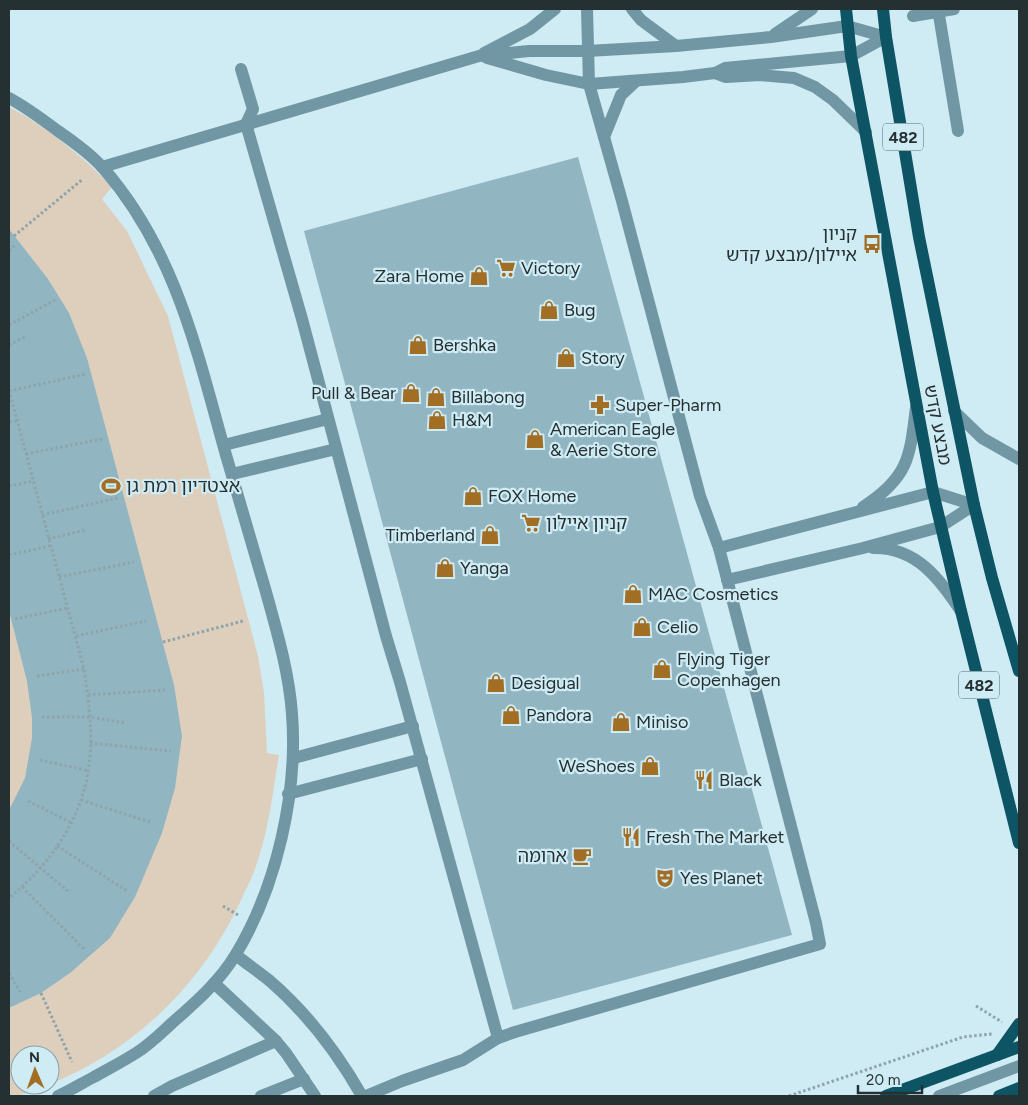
<svg xmlns="http://www.w3.org/2000/svg" width="1028" height="1105" font-family="Figtree,'Noto Sans Hebrew',sans-serif">
  <style>
    .pitch { fill: #decfbd }
    .building { fill: #91b6c2 }
    .lines { fill: none; stroke-linecap: round; stroke-linejoin: round }
    .path { stroke: #8ea3aa; stroke-width: 3; stroke-dasharray: 2.5 2.5; stroke-linecap: butt }
    .minor { stroke: #7097a3; stroke-width: 12 }
    .major { stroke: #0d5465; stroke-width: 12 }
    .labels { text-anchor: middle; stroke-width: 4.5; stroke-linejoin: round; paint-order: stroke }
    .shield { fill: #cfebf4; stroke: #58686d; stroke-width: 1 }
    .shield-label { font-size: 16px; font-weight: bold; fill: #253033 }
    .poi-label { font-size: 18px; fill: #253033; stroke: #cfebf4; text-anchor: start }
    .street-label { font-size: 18px; fill: #253033; stroke: #cfebf4 }
  </style>
  <rect width="100%" height="100%" fill="#cfebf4"/>
  <path class="pitch" d="M9,107C44,125 85,158 112,187L102,199L127,231L168,316L258,656L264,693L267,753L279,755C273,791 269,828 257,863C254,873 250,882 245,891C208,978 138,1049 50,1084V1055H20V1085H48L18,1096H9Z"/>
  <g class="building">
    <polygon points="578,157 792,935 513,1010 304,231"/>
    <polygon points="9,229 48,279 69,313 87,358 174,685 182,736 175,788 162,833 135,897 110,938 70,973 41,993 9,1008 9,810 25,778 32,738 32,718 27,681 9,611"/>
  </g>
  <g class="lines">
    <g class="path">
      <polyline points="14,236 83,179"/>
      <polyline points="9,251 15,245"/>
      <polyline points="9,325 57,299"/>
      <polyline points="9,345 27,336"/>
      <path d="M9,390L84,669C89,702 94,739 88,772C80,823 48,866 9,898"/>
      <polyline points="9,391 86,374"/>
      <polyline points="9,422 17,421"/>
      <polyline points="26,454 102,439"/>
      <polyline points="9,486 34,481"/>
      <polyline points="42,515 118,498"/>
      <polyline points="48,539 86,530"/>
      <polyline points="9,555 50,546"/>
      <polyline points="59,577 134,562"/>
      <polyline points="15,619 68,608"/>
      <polyline points="76,636 146,621"/>
      <polyline points="163,642 243,621"/>
      <polyline points="37,676 84,669"/>
      <polyline points="88,695 165,690"/>
      <polyline points="42,717 89,717 126,723"/>
      <polyline points="90,743 171,751"/>
      <polyline points="40,760 89,771"/>
      <polyline points="81,800 150,822"/>
      <polyline points="28,801 72,823"/>
      <polyline points="9,841 69,892"/>
      <polyline points="57,846 127,891"/>
      <polyline points="22,887 84,949"/>
      <polyline points="223,906 238,915"/>
      <polyline points="9,973 20,992"/>
      <polyline points="41,993 72,1062"/>
      <polyline points="976,1006 1002,1022"/>
      <polyline points="789,1096 963,1037 992,1034"/>
    </g>
    <g class="minor">
      <polyline points="632,9 641,20 676,46 771,37 847,26 886,37"/>
      <polyline points="938,9 958,131"/>
      <polyline points="913,16 954,9"/>
      <polyline points="775,34 812,9"/>
      <polyline points="484,53 530,29 555,9"/>
      <polyline points="487,58 546,75 589,84 683,77 715,73 726,77 760,75 794,78 815,87 833,100 866,132"/>
      <polyline points="241,69 253,109 246,124 302,319 386,636 400,682 498,1038"/>
      <polyline points="715,73 725,68 851,56 886,37"/>
      <path d="M9,98C26,107 42,119 58,131C74,142 91,154 104,169C176,252 197,352 226,455C239,501 253,546 266,592C277,632 289,672 292,714C298,792 277,886 236,954C220,981 195,1003 172,1023C160,1034 149,1045 136,1053C122,1062 108,1069 94,1077C82,1083 70,1091 58,1096"/>
      <polyline points="604,137 621,95 636,81"/>
      <polyline points="102,167 479,56 529,51 587,51 676,46"/>
      <polyline points="954,411 982,438 1019,459"/>
      <polyline points="224,445 328,419"/>
      <polyline points="232,474 336,449"/>
      <path d="M863,507C908,478 910,458 916,407"/>
      <polyline points="719,548 933,492 974,505"/>
      <path d="M873,548C917,547 939,579 961,611"/>
      <polyline points="727,580 863,548 940,527 974,505"/>
      <polyline points="294,758 413,726"/>
      <polyline points="288,794 422,759"/>
      <path d="M236,955C247,964 259,972 270,981C307,1013 338,1054 362,1096"/>
      <polyline points="214,983 276,1041 286,1053 315,1096"/>
      <polyline points="154,1096 172,1086 276,1041"/>
      <polyline points="261,1096 304,1079"/>
      <polyline points="366,1096 402,1081 463,1060 498,1038 515,1032 820,944 816,923 719,548 700,496 622,201 589,84 587,9"/>
      <polyline points="939,1096 1019,1066"/>
    </g>
    <g class="major">
      <polyline points="846,9 851,56 933,492 961,611 1019,843"/>
      <polyline points="883,9 886,37 919,237 974,505 992,578 1019,671"/>
      <polyline points="997,1055 1019,1024"/>
      <polyline points="886,1096 1019,1047"/>
      <polyline points="999,1096 1019,1088"/>
    </g>
  </g>
  <defs>
    <g id="bus-bare" transform="scale(1.5)"><path d="M-5-6H5V4H4V6H2V4H-2V6H-4V4H-5ZM-3.5-4V0h7V-4ZM-3.5 1.2v1.5H-2V1.2ZM2 1.2v1.5H3.5V1.2Z" fill="#a16e24" stroke="#cfebf4" stroke-width="2.5" paint-order="stroke"/></g>
    <g id="supermarket-bare" transform="scale(1.5)"><path d="M-6-5.5h2.5l.6 2H6L4.5 2H-2.5L-4.4-4H-6ZM-1.5 3.2a1.3 1.3 0 1 0 .1 0ZM3 3.2a1.3 1.3 0 1 0 .1 0Z" fill="#a16e24" stroke="#cfebf4" stroke-width="2.5" paint-order="stroke"/></g>
    <g id="shop-bare" transform="scale(1.5)"><path d="M-5-2.5h2.3a2.7 3.5 0 0 1 5.4 0H5L5.5 6h-11ZM-1.5-2.5h3a1.5 2.3 0 0 0-3 0Z" fill="#a16e24" stroke="#cfebf4" stroke-width="2.5" paint-order="stroke"/></g>
    <g id="pharmacy-bare" transform="scale(1.5)"><path d="M-2-6h4v4h4v4h-4v4h-4v-4h-4v-4h4Z" fill="#a16e24" stroke="#cfebf4" stroke-width="2.5" paint-order="stroke"/></g>
    <g id="stadium-bare" transform="scale(1.5)"><path d="M0-5a6.5 5 0 1 0 0 10a6.5 5 0 1 0 0-10ZM-3.5-1.8h7v3.6h-7Z" fill="#a16e24" stroke="#cfebf4" stroke-width="2.5" paint-order="stroke"/></g>
    <g id="restaurant-bare" transform="scale(1.5)"><path d="M-5-6h1v4h1v-4h1v4h1v-4h1v5L-1.5 .5V6h-2V.5L-5-1ZM5-6V6H3V1.5H1.5Q1.5-4 5-6Z" fill="#a16e24" stroke="#cfebf4" stroke-width="2.5" paint-order="stroke"/></g>
    <g id="cafe-bare" transform="scale(1.5)"><path d="M-5.5-4.5H6V0H3Q3 3.5 0 3.5H-2.5Q-5.5 3.5-5.5 0ZM3-3.2v2h1.7v-2ZM-6 4.5H4V6H-6Z" fill="#a16e24" stroke="#cfebf4" stroke-width="2.5" paint-order="stroke"/></g>
    <g id="theatre-bare" transform="scale(1.5)"><path d="M-5-5.5Q0-4 5-5.5V0Q5 5 0 6Q-5 5-5 0ZM-3.3-2.5H-1v1.5H-3.3ZM1-2.5H3.3v1.5H1ZM-2.8 1Q0 5.5 2.8 1Z" fill="#a16e24" stroke="#cfebf4" stroke-width="2.5" paint-order="stroke"/></g>
  </defs>
  <g fill-rule="evenodd">
    <use href="#bus-bare" x="872" y="244"/>
    <use href="#supermarket-bare" x="506" y="268"/>
    <use href="#shop-bare" x="479" y="276"/>
    <use href="#shop-bare" x="549" y="310"/>
    <use href="#shop-bare" x="418" y="345"/>
    <use href="#shop-bare" x="566" y="358"/>
    <use href="#shop-bare" x="411" y="393"/>
    <use href="#shop-bare" x="436" y="397"/>
    <use href="#pharmacy-bare" x="600" y="405"/>
    <use href="#shop-bare" x="437" y="420"/>
    <use href="#shop-bare" x="535" y="439"/>
    <use href="#stadium-bare" x="111" y="486"/>
    <use href="#shop-bare" x="473" y="496"/>
    <use href="#supermarket-bare" x="531" y="523"/>
    <use href="#shop-bare" x="490" y="535"/>
    <use href="#shop-bare" x="445" y="568"/>
    <use href="#shop-bare" x="633" y="594"/>
    <use href="#shop-bare" x="642" y="627"/>
    <use href="#shop-bare" x="662" y="669"/>
    <use href="#shop-bare" x="496" y="683"/>
    <use href="#shop-bare" x="511" y="715"/>
    <use href="#shop-bare" x="621" y="722"/>
    <use href="#shop-bare" x="650" y="766"/>
    <use href="#restaurant-bare" x="704" y="780"/>
    <use href="#restaurant-bare" x="631" y="837"/>
    <use href="#cafe-bare" x="582" y="856"/>
    <use href="#theatre-bare" x="665" y="878"/>
  </g>
  <g class="labels">
    <g class="shield">
      <rect x="883" y="123.5" width="40" height="27" rx="4"/>
      <rect x="959" y="671.5" width="40" height="27" rx="4"/>
    </g>
    <g class="shield-label">
      <text x="903" y="143">482</text>
      <text x="979" y="691">482</text>
    </g>
    <g class="poi-label">
      <text x="857" y="240" text-anchor="end">קניון<tspan x="857" dy="21">איילון/מבצע קדש</tspan></text>
      <text x="521" y="274">Victory</text>
      <text x="464" y="282" text-anchor="end">Zara Home</text>
      <text x="564" y="316">Bug</text>
      <text x="433" y="351">Bershka</text>
      <text x="581" y="364">Story</text>
      <text x="396" y="399" text-anchor="end">Pull &amp; Bear</text>
      <text x="451" y="403">Billabong</text>
      <text x="615" y="411">Super-Pharm</text>
      <text x="452" y="426">H&amp;M</text>
      <text x="550" y="435">American Eagle<tspan x="550" dy="21">&amp; Aerie Store</tspan></text>
      <text x="126" y="492">אצטדיון רמת גן</text>
      <text x="488" y="502">FOX Home</text>
      <text x="546" y="529">קניון איילון</text>
      <text x="475" y="541" text-anchor="end">Timberland</text>
      <text x="460" y="574">Yanga</text>
      <text x="648" y="600">MAC Cosmetics</text>
      <text x="657" y="633">Celio</text>
      <text x="677" y="665">Flying Tiger<tspan x="677" dy="21">Copenhagen</tspan></text>
      <text x="511" y="689">Desigual</text>
      <text x="526" y="721">Pandora</text>
      <text x="636" y="728">Miniso</text>
      <text x="635" y="772" text-anchor="end">WeShoes</text>
      <text x="719" y="786">Black</text>
      <text x="646" y="843">Fresh The Market</text>
      <text x="567" y="862" text-anchor="end">ארומה</text>
      <text x="680" y="884">Yes Planet</text>
    </g>
    <g class="street-label">
      <text transform="translate(938 425) rotate(79)" y="6">מבצע קדש</text>
    </g>
  </g>
  <rect width="1028" height="1105" fill="none" stroke="#253033" stroke-width="20"/>
  <g transform="translate(35 1070) rotate(358)"><circle r="24" fill="#cfebf4" stroke="#8ba0a7"/>
  <path d="M0-4L9 19L0 12L-9 19Z" fill="#a16e24"/>
  <text y="-8" font-size="14" font-weight="bold" text-anchor="middle" fill="#253033">N</text>
  </g>
  <path d="M858 1085v8h64v-8" fill="none" stroke="#253033" stroke-width="2.5"/>
  <text x="866" y="1085" font-size="15" fill="#253033" stroke="#cfebf4" stroke-width="4" paint-order="stroke">20 m</text>
</svg>
